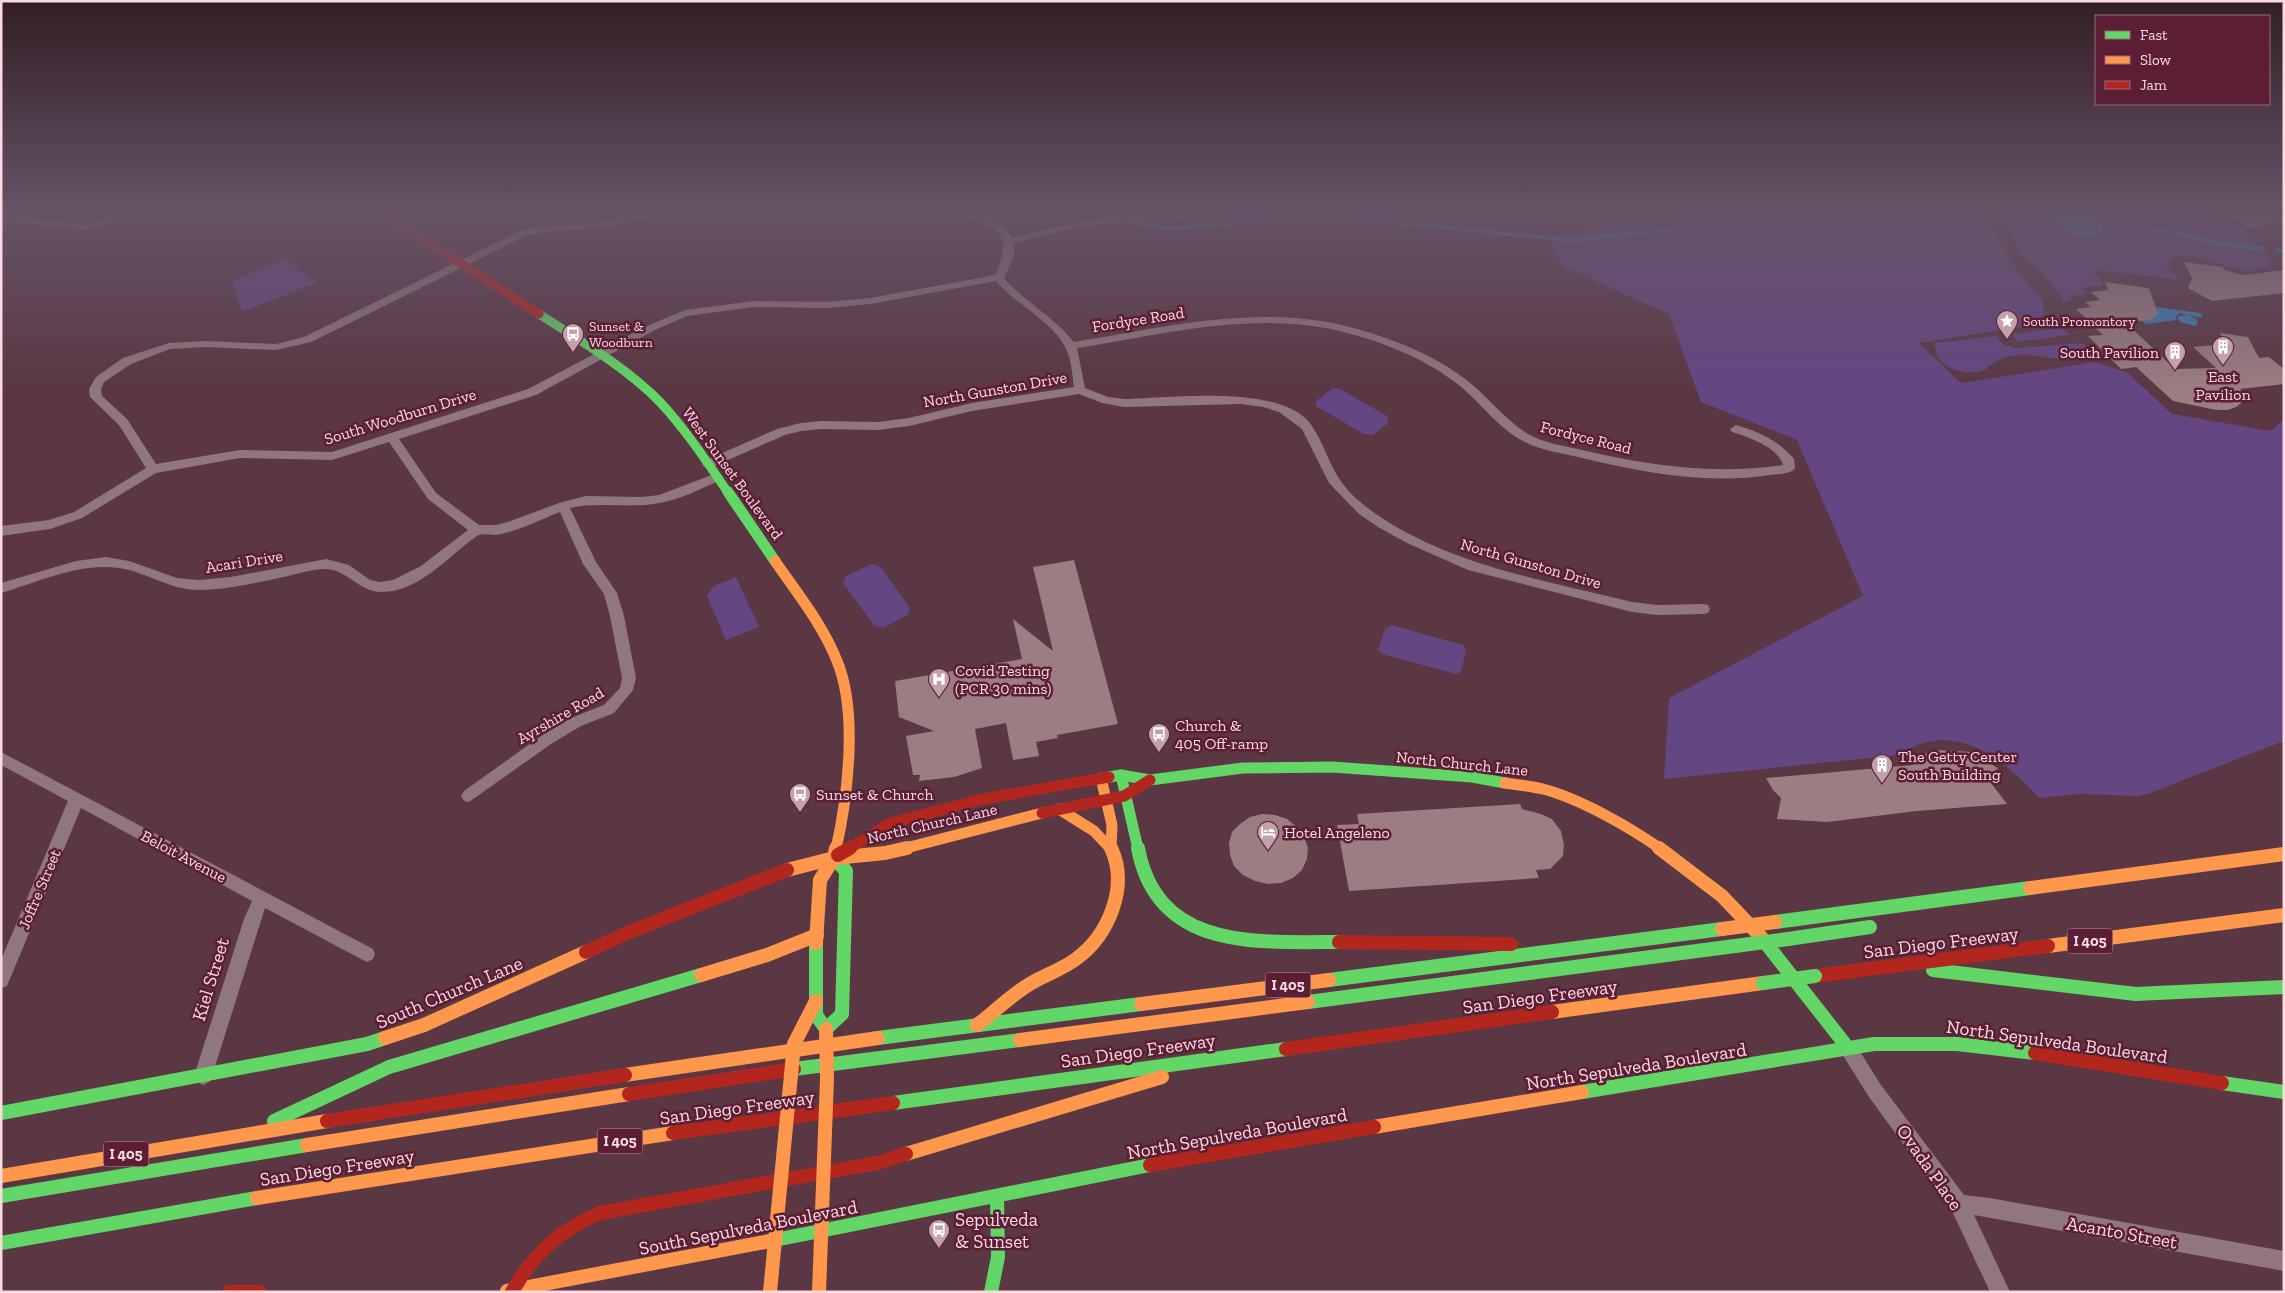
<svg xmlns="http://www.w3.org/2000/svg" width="2285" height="1293" font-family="'Zilla Slab',serif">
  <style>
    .green { fill: #644682 }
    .water { fill: #3780b5 }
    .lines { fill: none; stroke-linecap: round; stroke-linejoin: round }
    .stream { stroke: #3780b5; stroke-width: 4 }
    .building { fill: #9b7d82 }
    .street { fill: #90767e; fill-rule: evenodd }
    .fast-far2 { stroke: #63d668; stroke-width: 9 }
    .fast-far1 { stroke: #63d668; stroke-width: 11 }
    .fast { stroke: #63d668; stroke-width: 14 }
    .slow-far1 { stroke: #ff974d; stroke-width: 11 }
    .slow { stroke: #ff974d; stroke-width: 14 }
    .jam-far2 { stroke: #b3261e; stroke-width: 9 }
    .jam-far1 { stroke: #b3261e; stroke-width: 11 }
    .jam { stroke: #b3261e; stroke-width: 14 }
    .fast-bridge { stroke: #63d668; stroke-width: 14 }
    .slow-bridge { stroke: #ff974d; stroke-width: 14 }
    .jam-bridge { stroke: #b3261e; stroke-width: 14 }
    .labels { text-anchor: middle; stroke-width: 5; stroke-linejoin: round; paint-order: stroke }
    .far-poi-label { font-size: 14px; fill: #fadae1; stroke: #5c1e34; text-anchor: start }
    .shield { fill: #5c1e34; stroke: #cba2ad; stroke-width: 1 }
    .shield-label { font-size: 15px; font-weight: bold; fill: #fadae1 }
    .street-label { font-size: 16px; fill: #fadae1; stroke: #5c1e34 }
    .poi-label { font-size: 16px; fill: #fadae1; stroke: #5c1e34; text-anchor: start }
    .near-street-label { font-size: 19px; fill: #fadae1; stroke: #5c1e34 }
    .near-poi-label { font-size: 19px; fill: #fadae1; stroke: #5c1e34; text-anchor: start }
  </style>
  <rect width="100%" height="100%" fill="#5a3743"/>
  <g class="green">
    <path d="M1730,209H1986L1992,228L2018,272L2043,300L2044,312L2038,324L1919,343L1961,383L2096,362L2128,373L2172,414L2271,431L2284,419V741L2150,793L2137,796L2079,794L2039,798C2002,757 1953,718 1899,755L1664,779L1669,698L1863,596L1797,440L1701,402L1669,314L1562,266L1548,235L1715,216Z"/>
    <polygon points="2000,209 2209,209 2207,211 2214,221 2231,221 2246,234 2243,234 2246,237 2252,238 2264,250 2271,268 2243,270 2191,255 2178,254 2166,265 2180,280 2097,270 2094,271 2095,276 2100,276 2103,285 2082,288 2088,294 2069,296 2073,301 2063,302 2062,297 2035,266 2027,261 2010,233"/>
    <polygon points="284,259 317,283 242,312 232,281"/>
    <polygon points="2063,328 2070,335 2018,342 2011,334"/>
    <path d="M1996,336L2005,346H2012L2015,348L2083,343L2093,353C2085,355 2080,361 2071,360C2038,359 2012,344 1985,370C1971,376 1944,371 1937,355C1936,352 1935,347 1934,343Z"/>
    <polygon points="1333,388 1340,389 1387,416 1388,423 1373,435 1364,434 1316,406 1316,401"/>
    <polygon points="872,564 881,567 910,608 908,615 883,628 874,625 843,583 846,576"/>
    <polygon points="736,577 759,627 726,640 707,596 714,586"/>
    <polygon points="1391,625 1463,645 1466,651 1461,672 1456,674 1382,654 1378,650 1385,629"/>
  </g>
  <g class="water">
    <path d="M2057,209C2073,209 2100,209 2103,230C2091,246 2057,233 2052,216Z"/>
    <polygon points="2155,307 2201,313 2203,317 2196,317 2188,314 2198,321 2196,326 2180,322 2177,316 2187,315 2180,313 2175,316 2177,320 2146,324 2140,319 2156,315"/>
  </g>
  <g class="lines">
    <g class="stream">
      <polyline points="1110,209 1138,224 1172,229 1226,224 1271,216 1312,215 1572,240 1670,230 1745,209"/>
      <polyline points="1830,209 1846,209"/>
      <polyline points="2102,225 2168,231 2221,244 2263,249"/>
      <polyline points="2277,250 2284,251"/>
    </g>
  </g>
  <g class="building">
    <polygon points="2207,209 2256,209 2256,213 2282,222 2249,228 2237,220 2214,221"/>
    <polygon points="2184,262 2223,267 2224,270 2244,275 2284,270 2284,293 2212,301 2188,288 2192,278"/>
    <polygon points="2105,282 2149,288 2158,314 2150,320 2125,322 2175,369 2216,368 2193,347 2225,344 2220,333 2248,337 2259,358 2269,357 2284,369 2284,384 2240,389 2249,397 2236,407 2228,410 2216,410 2173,401 2136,367 2121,369 2088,336 2103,335 2076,309 2091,307 2085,302 2100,300 2091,292 2108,290"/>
    <polygon points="1074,560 1118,724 1057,735 1058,738 1036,742 1039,756 1013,760 1006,723 975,729 982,768 954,777 919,781 920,775 913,775 906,736 934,731 899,717 895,681 1022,659 1013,619 1053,651 1033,567"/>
    <polygon points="1935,750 1972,752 1975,756 1998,768 1988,779 2007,804 1917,811 1827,822 1777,819 1781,798 1773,790 1766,778 1913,765 1908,757 1917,757"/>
    <polygon points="1520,804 1522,809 1541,814 1552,819 1561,831 1564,845 1563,856 1550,869 1536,870 1539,878 1349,891 1337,825 1359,824 1357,814"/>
    <polygon points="1262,814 1275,815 1287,819 1297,827 1304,837 1308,848 1307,859 1302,870 1293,878 1281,883 1268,884 1255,881 1243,875 1234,866 1230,855 1229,843 1232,832 1240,824 1250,817"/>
  </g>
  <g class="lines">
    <g class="street">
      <polygon points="127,209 142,209 105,225 82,230 1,221 1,215 82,224 98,221"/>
      <path d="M671,209H696L598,228L537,233L526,236L311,342L276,350L206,347L170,349L131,364L104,382L101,389L102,396L127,419L156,464L240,450L332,452L528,389L647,326L685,310L753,301L827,302L870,298L995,275C1014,235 999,226 960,216C952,215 943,214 937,209C961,209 999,213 1012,238L1083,220L1121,216L1172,215L1205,209H1231L1172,221L1121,222L1083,226L1014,243V256L1004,278C1025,302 1054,317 1074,342C1167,327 1264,302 1357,329C1396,340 1437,356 1469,382C1489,398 1505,420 1528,434C1544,443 1564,446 1582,450C1650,466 1714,475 1783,465C1778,447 1748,437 1732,432L1730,429L1736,425C1758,431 1779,441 1794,459L1795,468C1791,474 1778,474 1770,475C1705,485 1641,472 1578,457C1560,453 1539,450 1523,441C1498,428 1481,403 1460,386C1424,357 1376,339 1331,329C1247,312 1160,335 1077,348L1085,388L1108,397L1124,399C1170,398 1284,383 1312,426C1323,442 1328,461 1338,477C1349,495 1368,509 1385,520C1459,567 1548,581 1632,602L1657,605L1703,604L1708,605L1710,609L1708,613L1703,614L1657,615L1632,612L1468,570L1407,543L1378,527L1359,514L1329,483L1302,429L1279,412L1263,407L1241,404L1124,407L1102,403L1079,394L972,411L909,426L878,430L821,429L801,431L785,435L712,467H704L702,464L704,461L777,429L801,423L821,421L878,422L909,418L972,403L1074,387C1072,375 1072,361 1066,349C1055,323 1015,304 996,281L870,304L827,308L753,307L687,316L655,330L536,395L399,439L436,493L479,525H496L508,522L559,503L586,496L642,497L659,495L717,473L723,477L721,480C702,488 680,500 659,503C630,509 600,501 570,508L596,562L617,593L624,616L636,678L633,690L614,713L581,726L551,744L469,802L464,801L461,796L464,791L541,736L571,718L604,705L620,688L622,678L610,616L604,594L583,564L560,512C539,520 517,532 495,535C489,535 482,533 477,536C448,556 419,593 380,592C358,591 347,569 325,569C313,569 300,573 288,576C259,582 229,590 199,590C169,590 147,572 119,568C80,562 38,582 1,593V583L76,561L106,557L129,561L177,578L199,580L231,577L326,559L349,565L370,580L380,582L393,580L421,566L468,530L428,499L389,442L332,460L240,458L156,473L82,518L50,529L1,536V526L49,520L74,512L146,468L119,425L90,397L89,389L96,377L123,358L169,343L206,341L276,344L304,337L518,232L536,227L598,222Z"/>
      <polygon points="1,752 373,949 375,954 373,959 367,962 361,959 265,908 212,1076 209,1082 203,1085 197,1082 194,1076 244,919 252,901 81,808 7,986 1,988 1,960 68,801 1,765"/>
      <polygon points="1848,1040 1854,1042 1881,1085 1964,1195 1990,1198 2284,1251 2284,1271 1974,1215 2010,1292 1990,1292 1952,1211 1869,1097 1842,1054 1839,1048 1842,1042"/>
    </g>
    <path class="fast-far2" d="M539,314C578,339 627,368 660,402C686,430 707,462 729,494"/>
    <g class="fast-far1">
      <polyline points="728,492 775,561"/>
      <polyline points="1121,775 1138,849"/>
      <polyline points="1109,777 1121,775 1150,780 1243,768 1332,767 1472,777 1505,783"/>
    </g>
    <g class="fast">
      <path d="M1138,848C1157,951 1257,942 1339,942"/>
      <polyline points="1775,922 2030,888"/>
      <polyline points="1761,937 1848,1048"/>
      <polyline points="1788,939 1870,927"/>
      <polyline points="816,943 816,1015 826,1029 842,1014 846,871 834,858"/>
      <polyline points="1933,970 2136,994 2284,987"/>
      <polyline points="1329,980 1722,929"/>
      <polyline points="1308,1002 1735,946"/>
      <polyline points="878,1038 1141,1004"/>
      <polyline points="794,1069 1020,1040"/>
      <polyline points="2222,1083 2284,1092"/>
      <polyline points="1582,1092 1874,1044 1957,1044 2035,1053"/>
      <polyline points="893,1103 1286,1049"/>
      <polyline points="1,1113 367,1044 385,1038"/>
      <polyline points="274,1121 389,1067 701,975"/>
      <polyline points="1,1196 307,1145"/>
      <polyline points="770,1241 1150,1165"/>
      <polyline points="1,1243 257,1198"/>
      <polyline points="991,1292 998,1257 997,1197"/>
    </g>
    <g class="slow-far1">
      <path d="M775,561C797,593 823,625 837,661C858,711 848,796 836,849"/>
      <polyline points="1101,778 1112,825 1111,849"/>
      <path d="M1505,783C1518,785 1531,786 1543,789C1581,799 1629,827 1661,849"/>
      <polyline points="1059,809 1094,831 1111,849"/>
      <polyline points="902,849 1042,813"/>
    </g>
    <g class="slow">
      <polyline points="1659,848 1722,896 1761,937"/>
      <polyline points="787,870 834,858 885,853 907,848"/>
      <polyline points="2030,888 2284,854"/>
      <polyline points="816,943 820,880 834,858 836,848"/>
      <polyline points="2048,946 2284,915"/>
      <polyline points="701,975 767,955 817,935"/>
      <polyline points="1141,1004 1329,980"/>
      <polyline points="1552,1012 1763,983"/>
      <path d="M977,1025C993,1013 1008,998 1025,987C1041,976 1060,971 1076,959C1109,935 1129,886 1111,848"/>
      <polyline points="385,1038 424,1025 586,952"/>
      <polyline points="1020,1040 1308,1002"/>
      <polyline points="625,1075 878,1038"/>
      <polyline points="1374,1127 1582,1092"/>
      <polyline points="307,1145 629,1094"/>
      <polyline points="906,1154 1162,1077"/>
      <polyline points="1,1176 327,1121"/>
      <polyline points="257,1198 673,1133"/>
      <polyline points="507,1291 770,1241"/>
    </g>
    <polyline class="jam-far2" points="376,209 539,314"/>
    <g class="jam-far1">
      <polyline points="1042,813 1124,796 1150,780"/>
      <polyline points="848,849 891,823 983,799 1109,777"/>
    </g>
    <g class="jam">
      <polyline points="838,855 850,848"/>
      <polyline points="1339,942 1511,944"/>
      <polyline points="586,952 627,933 787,870"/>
      <polyline points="1815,976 2048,946"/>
      <polyline points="1286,1049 1552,1012"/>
      <polyline points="2035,1053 2222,1083"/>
      <polyline points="629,1094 794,1069"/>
      <polyline points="327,1121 625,1075"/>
      <polyline points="673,1133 893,1103"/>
      <polyline points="1150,1165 1374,1127"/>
      <polyline points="600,1213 877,1163 906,1154"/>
      <polyline points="229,1292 260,1292"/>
    </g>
    <g class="fast-bridge">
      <polyline points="1735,946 1788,939"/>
      <polyline points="1763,983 1815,976"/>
    </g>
    <g class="slow-bridge">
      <polyline points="1722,929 1775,922"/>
      <polyline points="770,1292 794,1044 816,1001"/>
      <polyline points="819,1292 827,1079 826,1029"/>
    </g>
    <path class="jam-bridge" d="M512,1292C533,1254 560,1230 600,1213"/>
  </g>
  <linearGradient id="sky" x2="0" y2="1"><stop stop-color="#321e25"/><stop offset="0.54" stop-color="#655366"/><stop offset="1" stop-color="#655366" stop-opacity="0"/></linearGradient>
  <rect width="2285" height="390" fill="url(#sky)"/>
  <defs>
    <g id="sight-pin" transform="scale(1.125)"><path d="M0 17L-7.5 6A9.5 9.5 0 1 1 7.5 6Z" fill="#c2a1aa" stroke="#5c1e34"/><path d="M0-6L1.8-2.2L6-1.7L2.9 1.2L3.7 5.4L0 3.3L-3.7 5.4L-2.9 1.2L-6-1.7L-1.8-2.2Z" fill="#fff"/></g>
    <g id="bus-pin" transform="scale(1.125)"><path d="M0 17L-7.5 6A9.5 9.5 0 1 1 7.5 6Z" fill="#c2a1aa" stroke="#5c1e34"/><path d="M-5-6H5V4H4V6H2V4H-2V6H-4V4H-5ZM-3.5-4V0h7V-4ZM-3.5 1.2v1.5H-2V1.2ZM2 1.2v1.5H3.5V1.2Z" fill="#fff"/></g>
    <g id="building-pin" transform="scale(1.125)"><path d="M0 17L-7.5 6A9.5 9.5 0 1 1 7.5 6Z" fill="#c2a1aa" stroke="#5c1e34"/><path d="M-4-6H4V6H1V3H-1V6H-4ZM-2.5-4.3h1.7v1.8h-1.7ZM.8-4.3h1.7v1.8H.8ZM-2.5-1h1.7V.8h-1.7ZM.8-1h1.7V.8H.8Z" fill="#fff"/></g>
    <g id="hospital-pin" transform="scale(1.125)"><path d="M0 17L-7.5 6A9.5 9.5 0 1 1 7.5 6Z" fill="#c2a1aa" stroke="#5c1e34"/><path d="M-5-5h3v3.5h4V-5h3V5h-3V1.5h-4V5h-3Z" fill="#fff"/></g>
    <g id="hotel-pin" transform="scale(1.125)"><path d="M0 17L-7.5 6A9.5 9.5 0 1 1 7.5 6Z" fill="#c2a1aa" stroke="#5c1e34"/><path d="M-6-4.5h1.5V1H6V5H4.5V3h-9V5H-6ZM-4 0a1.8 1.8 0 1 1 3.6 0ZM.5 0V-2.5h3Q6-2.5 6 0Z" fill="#fff"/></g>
  </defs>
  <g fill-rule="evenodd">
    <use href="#sight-pin" x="2007" y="321"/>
    <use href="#bus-pin" x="573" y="334"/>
    <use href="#building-pin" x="2223" y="347"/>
    <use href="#building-pin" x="2175" y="352"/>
    <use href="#hospital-pin" x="939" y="679"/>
    <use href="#bus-pin" x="1159" y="734"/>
    <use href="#building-pin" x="1882" y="765"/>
    <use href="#bus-pin" x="800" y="794"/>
    <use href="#hotel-pin" x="1268" y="832"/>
    <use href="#bus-pin" x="939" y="1230"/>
  </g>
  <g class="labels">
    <g class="far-poi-label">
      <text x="2023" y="326">South Promontory</text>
      <text x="589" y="331">Sunset &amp;<tspan x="589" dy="16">Woodburn</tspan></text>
    </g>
    <g class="shield">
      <rect x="2067.5" y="928.5" width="45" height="25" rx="4"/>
      <rect x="1265.5" y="972.5" width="45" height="25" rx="4"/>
      <rect x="597.5" y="1128.5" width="45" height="25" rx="4"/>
      <rect x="103.5" y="1141.5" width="45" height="25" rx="4"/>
    </g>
    <g class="shield-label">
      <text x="2090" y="946">I 405</text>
      <text x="1288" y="990">I 405</text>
      <text x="620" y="1146">I 405</text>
      <text x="126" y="1159">I 405</text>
    </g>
    <g class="street-label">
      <text transform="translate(1138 319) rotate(-9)" y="6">Fordyce Road</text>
      <text transform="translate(995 389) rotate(-10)" y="6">North Gunston Drive</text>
      <text transform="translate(400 416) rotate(-17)" y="6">South Woodburn Drive</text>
      <text transform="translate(1586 437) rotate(14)" y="6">Fordyce Road</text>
      <text transform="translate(733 473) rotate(54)" y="6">West Sunset Boulevard</text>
      <text transform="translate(244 561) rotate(-9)" y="6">Acari Drive</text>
      <text transform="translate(1531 563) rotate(16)" y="6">North Gunston Drive</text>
      <text transform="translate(560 715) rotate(-30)" y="6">Ayrshire Road</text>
      <text transform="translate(1462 763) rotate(6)" y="6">North Church Lane</text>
      <text transform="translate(932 823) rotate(-13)" y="6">North Church Lane</text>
      <text transform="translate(184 856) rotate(28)" y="6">Beloit Avenue</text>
      <text transform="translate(39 889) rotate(-67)" y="6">Joffre Street</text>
    </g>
    <g class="poi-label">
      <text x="2159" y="358" text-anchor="end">South Pavilion</text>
      <text x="2223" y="382" text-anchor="middle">East<tspan x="2223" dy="18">Pavilion</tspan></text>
      <text x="955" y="676">Covid Testing<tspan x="955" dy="18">(PCR 30 mins)</tspan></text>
      <text x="1175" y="731">Church &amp;<tspan x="1175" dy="18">405 Off-ramp</tspan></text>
      <text x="1898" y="762">The Getty Center<tspan x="1898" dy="18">South Building</tspan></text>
      <text x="816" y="800">Sunset &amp; Church</text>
      <text x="1284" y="838">Hotel Angeleno</text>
    </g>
    <g class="near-street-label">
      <text transform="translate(1941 942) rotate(-7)" y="7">San Diego Freeway</text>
      <text transform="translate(210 979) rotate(-73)" y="7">Kiel Street</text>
      <text transform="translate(449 992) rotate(-23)" y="7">South Church Lane</text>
      <text transform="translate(1540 996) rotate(-8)" y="7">San Diego Freeway</text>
      <text transform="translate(2057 1041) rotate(8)" y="7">North Sepulveda Boulevard</text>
      <text transform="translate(1138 1050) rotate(-8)" y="7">San Diego Freeway</text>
      <text transform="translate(1636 1066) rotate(-9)" y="7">North Sepulveda Boulevard</text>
      <text transform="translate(737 1107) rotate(-8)" y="7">San Diego Freeway</text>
      <text transform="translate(1237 1133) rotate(-10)" y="7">North Sepulveda Boulevard</text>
      <text transform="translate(337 1167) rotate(-9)" y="7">San Diego Freeway</text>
      <text transform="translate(1930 1167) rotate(55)" y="7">Ovada Place</text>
      <text transform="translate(748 1227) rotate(-11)" y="7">South Sepulveda Boulevard</text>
      <text transform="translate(2122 1232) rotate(10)" y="7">Acanto Street</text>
    </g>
    <g class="near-poi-label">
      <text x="955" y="1226">Sepulveda<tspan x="955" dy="22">&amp; Sunset</tspan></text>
    </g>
  </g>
  <rect width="2285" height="1293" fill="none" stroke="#fadae1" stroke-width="5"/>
  <rect x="2095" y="15" width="175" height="90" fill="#5c1e34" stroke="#9b6979"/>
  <rect x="2105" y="31" width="25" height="8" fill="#63d668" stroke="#9b6979"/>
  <text x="2140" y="40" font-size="15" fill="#fadae1">Fast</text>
  <rect x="2105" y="56" width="25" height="8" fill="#ff974d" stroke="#9b6979"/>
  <text x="2140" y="65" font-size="15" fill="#fadae1">Slow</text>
  <rect x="2105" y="81" width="25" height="8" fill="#b3261e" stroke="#9b6979"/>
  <text x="2140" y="90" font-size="15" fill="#fadae1">Jam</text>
</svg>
